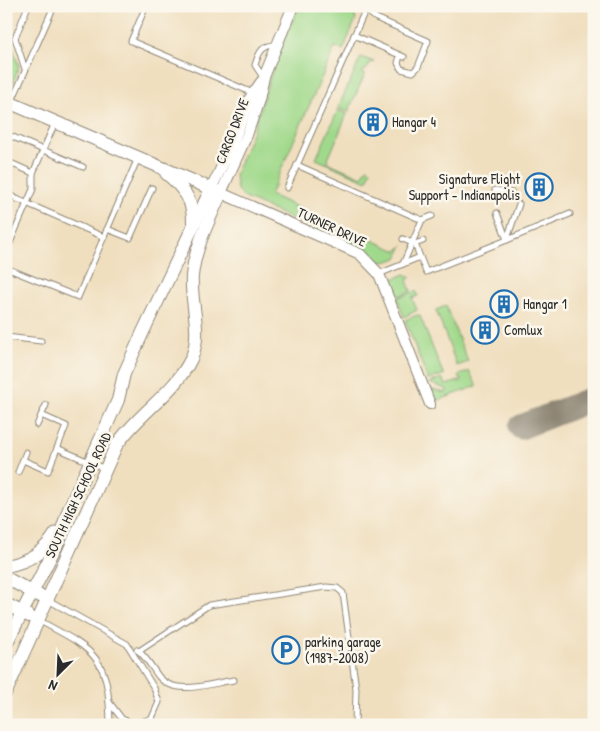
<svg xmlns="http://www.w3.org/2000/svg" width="600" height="731" font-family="'Patrick Hand',sans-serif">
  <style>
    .green { fill: #a0d98b; stroke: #66825b }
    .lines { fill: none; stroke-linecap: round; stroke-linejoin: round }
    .taxiway { stroke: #8e8575; stroke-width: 25 }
    .service-casing { stroke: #8e8575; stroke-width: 7 }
    .minor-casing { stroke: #8e8575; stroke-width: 12 }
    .tertiary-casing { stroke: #8e8575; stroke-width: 14 }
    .service { stroke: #fff; stroke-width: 5 }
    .minor { stroke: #fff; stroke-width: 10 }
    .tertiary { stroke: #fff; stroke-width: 12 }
    .labels { text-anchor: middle; stroke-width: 5; stroke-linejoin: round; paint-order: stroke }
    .poi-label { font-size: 14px; fill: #2b2b2b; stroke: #fbf7ec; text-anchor: start }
    .street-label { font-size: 14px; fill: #2b2b2b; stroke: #fbf7ec }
  </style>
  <rect width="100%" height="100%" fill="#fbf7ec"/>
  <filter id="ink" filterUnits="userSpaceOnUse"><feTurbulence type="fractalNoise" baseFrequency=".02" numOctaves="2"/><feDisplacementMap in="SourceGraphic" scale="10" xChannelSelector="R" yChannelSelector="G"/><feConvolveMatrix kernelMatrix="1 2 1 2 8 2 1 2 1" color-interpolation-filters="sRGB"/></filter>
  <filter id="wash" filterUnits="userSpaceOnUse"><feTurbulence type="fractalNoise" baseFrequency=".0096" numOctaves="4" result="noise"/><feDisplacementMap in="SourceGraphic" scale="20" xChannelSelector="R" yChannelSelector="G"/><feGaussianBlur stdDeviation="1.12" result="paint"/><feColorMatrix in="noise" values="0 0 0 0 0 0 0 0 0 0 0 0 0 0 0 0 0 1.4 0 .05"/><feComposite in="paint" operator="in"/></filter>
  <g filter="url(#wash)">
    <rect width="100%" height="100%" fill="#f0dfbf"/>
    <g class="green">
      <path d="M299,6C315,6 349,0 356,19L343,50L335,47L270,195L397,251L403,245L397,258C374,267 380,259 362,249L245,198L237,190L235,175L252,133L277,56Z"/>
      <polygon points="6,43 11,44 19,66 13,83 6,88 6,47 10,47"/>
      <polygon points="361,57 374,62 370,63 367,69 363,71 362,73 365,74 348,112 338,108"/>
      <polygon points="338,110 347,114 327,162 362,177 367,168 371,170 367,181 316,159"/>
      <polygon points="405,274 411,277 407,280 411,291 396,297 389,281"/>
      <polygon points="416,291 418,296 412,298 417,310 404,317 397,298"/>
      <polygon points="446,306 468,362 457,366 436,310"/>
      <polygon points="417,315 420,316 442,371 445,374 428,380 405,320"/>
      <polygon points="469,371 477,386 434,402 429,389 446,393 447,389 429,383 442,378 446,385 459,381 460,382 462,381 458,376"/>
    </g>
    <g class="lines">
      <polyline class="taxiway" points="521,427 594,398"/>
    </g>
  </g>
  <g filter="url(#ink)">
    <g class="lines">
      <g class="service-casing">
        <g id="service">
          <polyline points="146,6 131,41 253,93"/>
          <polyline points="360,6 376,18 428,41 418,67 413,72 401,69 398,63 400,56"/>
          <polyline points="354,35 404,57"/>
          <polyline points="25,69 15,38 28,6"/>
          <path d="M263,77L255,65C259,52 262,45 276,45"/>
          <polyline points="11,103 54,6"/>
          <polyline points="6,134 83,167"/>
          <polyline points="6,161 33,173 55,123"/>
          <polyline points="297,165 422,220 432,216"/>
          <polyline points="287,188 367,6"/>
          <polyline points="495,190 512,193"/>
          <polyline points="6,194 14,197"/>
          <polyline points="17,199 104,237"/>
          <polyline points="107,229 130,238 152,188"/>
          <polyline points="403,239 415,244 423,241"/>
          <polyline points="507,239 519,204"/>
          <polyline points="507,240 570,214"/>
          <polyline points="415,244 420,257"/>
          <polyline points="6,252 33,189 33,173"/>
          <polyline points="403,264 422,220"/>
          <polyline points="6,268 78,297 138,158"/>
          <polyline points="379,274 420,257 426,272 507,240 497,213"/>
          <polyline points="6,337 41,341"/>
          <polyline points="37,425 46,405"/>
          <polyline points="57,448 105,469"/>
          <polyline points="23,460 48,471 66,426 41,415"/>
          <polyline points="18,472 26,452"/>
          <polyline points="48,600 127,644 154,688 159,702 152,718 136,724 122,719 109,702"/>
          <path d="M38,620C96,651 109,656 110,725"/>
          <path d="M137,650C146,656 152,668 159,677C176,697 212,683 234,680"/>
          <polyline points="139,651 209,605 326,587 337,588 343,593 356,689 355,725"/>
        </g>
      </g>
      <g class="minor-casing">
        <g id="minor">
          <polyline points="293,6 264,77 259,100 247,135 221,193 360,254 379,274 430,404"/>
          <polyline points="211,189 233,143 250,98 261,82"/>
        </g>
      </g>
      <g class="tertiary-casing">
        <g id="tertiary">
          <path d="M6,101L221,193C209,220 195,247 192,276C190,304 203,332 191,359C174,394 137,414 116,446L6,692"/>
          <path d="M166,173C183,187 194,201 193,223"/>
          <path d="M6,566C27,562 45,552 56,533"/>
          <polyline points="6,578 40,596"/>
          <polyline points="6,604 29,616"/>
          <polyline points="6,644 57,544 69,509 118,400 124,374 142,334 211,189"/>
        </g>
      </g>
      <use href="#service" class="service"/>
      <use href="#minor" class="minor"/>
      <use href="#tertiary" class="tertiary"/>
    </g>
  </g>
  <defs>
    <g id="building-ring" transform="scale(1.4375)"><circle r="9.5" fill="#fbf7ec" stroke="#1f6fb2" stroke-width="1.5"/><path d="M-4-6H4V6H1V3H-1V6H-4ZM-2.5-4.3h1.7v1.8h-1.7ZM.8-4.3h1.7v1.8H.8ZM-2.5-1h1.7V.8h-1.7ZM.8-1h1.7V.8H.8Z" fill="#1f6fb2"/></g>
    <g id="parking-ring" transform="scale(1.4375)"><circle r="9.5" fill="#fbf7ec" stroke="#1f6fb2" stroke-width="1.5"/><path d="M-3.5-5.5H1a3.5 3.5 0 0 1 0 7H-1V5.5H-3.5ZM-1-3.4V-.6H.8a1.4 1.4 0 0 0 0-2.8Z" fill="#1f6fb2"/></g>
  </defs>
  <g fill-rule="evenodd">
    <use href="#building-ring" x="373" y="122"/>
    <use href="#building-ring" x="539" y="187"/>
    <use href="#building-ring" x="504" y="304"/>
    <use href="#building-ring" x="485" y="330"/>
    <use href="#parking-ring" x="286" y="650"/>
  </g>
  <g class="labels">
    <g class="poi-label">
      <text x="392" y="127">Hangar 4</text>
      <text x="520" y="184" text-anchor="end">Signature Flight<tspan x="520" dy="16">Support - Indianapolis</tspan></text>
      <text x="523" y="309">Hangar 1</text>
      <text x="504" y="335">Comlux</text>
      <text x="305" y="647">parking garage<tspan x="305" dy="16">(1987-2008)</tspan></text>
    </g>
    <g class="street-label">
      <text transform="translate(232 131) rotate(-69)" y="5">CARGO DRIVE</text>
      <text transform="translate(332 227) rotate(25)" y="5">TURNER DRIVE</text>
      <text transform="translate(78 495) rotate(-65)" y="5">SOUTH HIGH SCHOOL ROAD</text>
    </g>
  </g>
  <rect width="600" height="731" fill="none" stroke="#fbf7ec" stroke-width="25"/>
  <g transform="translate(58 674) rotate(204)" stroke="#fbf7ec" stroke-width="4" paint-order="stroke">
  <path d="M0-4L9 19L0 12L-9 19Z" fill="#2b2b2b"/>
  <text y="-8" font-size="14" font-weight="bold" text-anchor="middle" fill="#2b2b2b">N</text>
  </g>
</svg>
